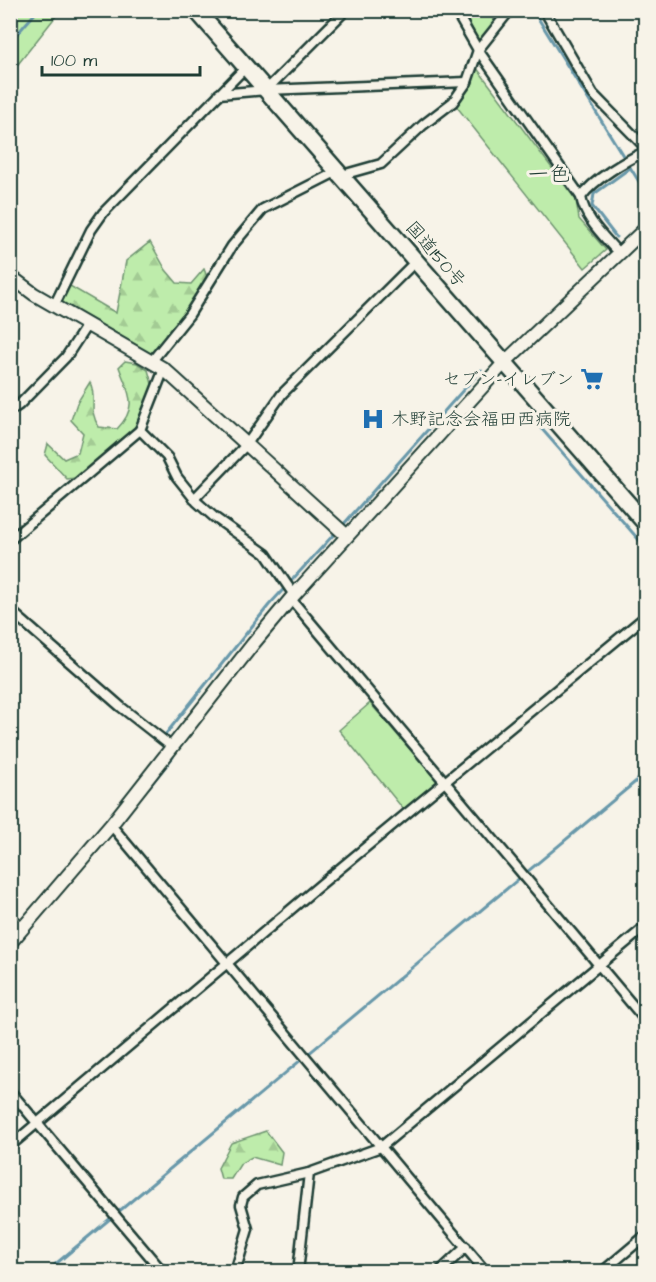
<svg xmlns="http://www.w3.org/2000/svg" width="656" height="1282" font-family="'Architects Daughter','Klee One',sans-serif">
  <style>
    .grass { fill: #beecab; stroke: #6e9470; stroke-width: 1.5 }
    .forest { fill: url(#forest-firs); stroke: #6e9470; stroke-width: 1.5 }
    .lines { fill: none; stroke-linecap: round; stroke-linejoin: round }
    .stream { stroke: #6798aa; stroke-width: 3 }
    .street-casing { stroke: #1f3d34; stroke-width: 13 }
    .secondary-casing { stroke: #1f3d34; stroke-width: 16 }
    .highway-casing { stroke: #1f3d34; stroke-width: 20 }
    .street { stroke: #f7f3e8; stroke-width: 8 }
    .secondary { stroke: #f7f3e8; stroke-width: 12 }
    .highway { stroke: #f7f3e8; stroke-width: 15 }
    .labels { text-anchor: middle; stroke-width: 6; stroke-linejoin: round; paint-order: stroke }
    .street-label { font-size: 18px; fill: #1f3d34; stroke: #f7f3e8 }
    .poi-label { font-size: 18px; fill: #1f3d34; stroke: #f7f3e8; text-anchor: end }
    .quarter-label { font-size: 21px; fill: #1f3d34; stroke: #f7f3e8 }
  </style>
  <defs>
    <pattern id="forest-firs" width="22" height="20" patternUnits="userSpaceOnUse" patternTransform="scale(1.5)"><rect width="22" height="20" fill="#beecab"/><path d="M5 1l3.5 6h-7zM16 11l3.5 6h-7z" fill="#a3cb94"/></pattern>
  </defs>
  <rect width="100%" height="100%" fill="#f7f3e8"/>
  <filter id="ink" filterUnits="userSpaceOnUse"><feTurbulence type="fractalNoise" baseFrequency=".0167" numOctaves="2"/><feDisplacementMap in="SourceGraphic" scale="12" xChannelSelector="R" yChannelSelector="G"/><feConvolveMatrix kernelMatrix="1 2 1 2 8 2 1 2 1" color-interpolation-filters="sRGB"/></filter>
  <g filter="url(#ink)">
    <g class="grass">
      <polygon points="11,10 60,11 11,73"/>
      <polygon points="463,11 487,11 496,23 479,42"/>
      <polygon points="473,63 576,200 579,219 606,250 585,268 453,102"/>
      <polygon points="370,703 438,782 404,810 339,730"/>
    </g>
    <g class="forest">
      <polygon points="150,242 166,270 177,283 191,284 204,269 209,282 184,321 147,359 54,306 65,283 116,313 126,261"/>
      <path d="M125,361L137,363L148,370L155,394L140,430L84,477L67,479L45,455L48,444L64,459L78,453L83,433L71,420L77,403L90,382C98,402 87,408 99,427L117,429C139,406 129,394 119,367Z"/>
      <polygon points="266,1131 282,1152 280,1165 252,1157 241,1163 231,1179 221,1179 218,1168 231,1143"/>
    </g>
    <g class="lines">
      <g class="stream">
        <polyline points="533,10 646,193"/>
        <polyline points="10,42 38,10"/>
        <polyline points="616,237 592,206 594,194 630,168"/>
        <polyline points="526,411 646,548"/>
        <polyline points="342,526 481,370"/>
        <polyline points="167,740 165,735 269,605 337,531"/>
        <polyline points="149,787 173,757 172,754"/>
        <polyline points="46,1272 646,773"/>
      </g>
      <g class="street-casing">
        <g id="street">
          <polyline points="455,10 478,50 581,197"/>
          <polyline points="544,10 593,94 646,148"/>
          <polyline points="266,90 346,10"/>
          <polyline points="219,94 266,90 467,82"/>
          <polyline points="342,175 381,164 423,125 453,102 467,82 478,50 510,10"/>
          <path d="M619,254C605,237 585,220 581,197C594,179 625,161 646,151"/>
          <polyline points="54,306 91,230 103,213 246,67"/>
          <polyline points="151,362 189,315 232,246 263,209 338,171"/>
          <polyline points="164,369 140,430 167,457 177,477 197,502 214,517 266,554 294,595"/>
          <polyline points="10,411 19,405 66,357 87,325"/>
          <polyline points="194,499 247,444 282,394 416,261"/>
          <polyline points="10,540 140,430"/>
          <polyline points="291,599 646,1021"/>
          <polyline points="10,610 121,707 172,747"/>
          <polyline points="111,825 486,1272"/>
          <polyline points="10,917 24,928"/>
          <polyline points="10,1091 163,1272"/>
          <polyline points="10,1146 320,885 646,616"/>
          <polyline points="235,1272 248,1229 241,1205 243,1197 257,1185 309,1173"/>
          <polyline points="298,1272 309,1173 381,1147 646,926"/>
          <polyline points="439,1272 466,1247"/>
          <polyline points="602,1272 646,1235"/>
        </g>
      </g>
      <g class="secondary-casing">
        <g id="secondary">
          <polyline points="10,11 11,10"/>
          <polyline points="10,276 34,294 164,369 347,536"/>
          <polyline points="10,943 111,825 253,644 294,595 504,363 646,228"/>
        </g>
      </g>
      <g class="highway-casing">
        <polyline id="highway" points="196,10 646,524"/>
      </g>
      <use href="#street" class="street"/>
      <use href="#secondary" class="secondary"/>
      <use href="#highway" class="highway"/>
    </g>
  </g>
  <defs>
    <g id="supermarket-bare" transform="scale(1.8)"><path d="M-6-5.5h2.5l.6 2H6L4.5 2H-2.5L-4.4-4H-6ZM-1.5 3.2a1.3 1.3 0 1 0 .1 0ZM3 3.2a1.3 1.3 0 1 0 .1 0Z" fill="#1f6fb2" stroke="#f7f3e8" stroke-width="2.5" paint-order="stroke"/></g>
    <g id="hospital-bare" transform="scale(1.8)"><path d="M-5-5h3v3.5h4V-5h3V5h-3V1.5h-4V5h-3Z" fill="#1f6fb2" stroke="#f7f3e8" stroke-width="2.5" paint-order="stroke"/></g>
  </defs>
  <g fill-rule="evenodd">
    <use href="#supermarket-bare" x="592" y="379"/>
    <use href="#hospital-bare" x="373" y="419"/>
  </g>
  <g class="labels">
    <g class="street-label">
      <text transform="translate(436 254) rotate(49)" y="6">国道150号</text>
    </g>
    <g class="poi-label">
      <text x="574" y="385">セブン-イレブン</text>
      <text x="391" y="425" text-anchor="start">木野記念会福田西病院</text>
    </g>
    <g class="quarter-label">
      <text x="549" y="181">一色</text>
    </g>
  </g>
  <rect width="656" height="1282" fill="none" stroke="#f7f3e8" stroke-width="36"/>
  <rect x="18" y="18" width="620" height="1246" fill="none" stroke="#1f3d34" stroke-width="2" filter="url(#ink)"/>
  <path d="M42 66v9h158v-9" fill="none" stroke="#1f3d34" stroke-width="3"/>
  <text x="51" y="66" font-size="18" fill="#1f3d34" stroke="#f7f3e8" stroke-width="4.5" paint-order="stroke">100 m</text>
</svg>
